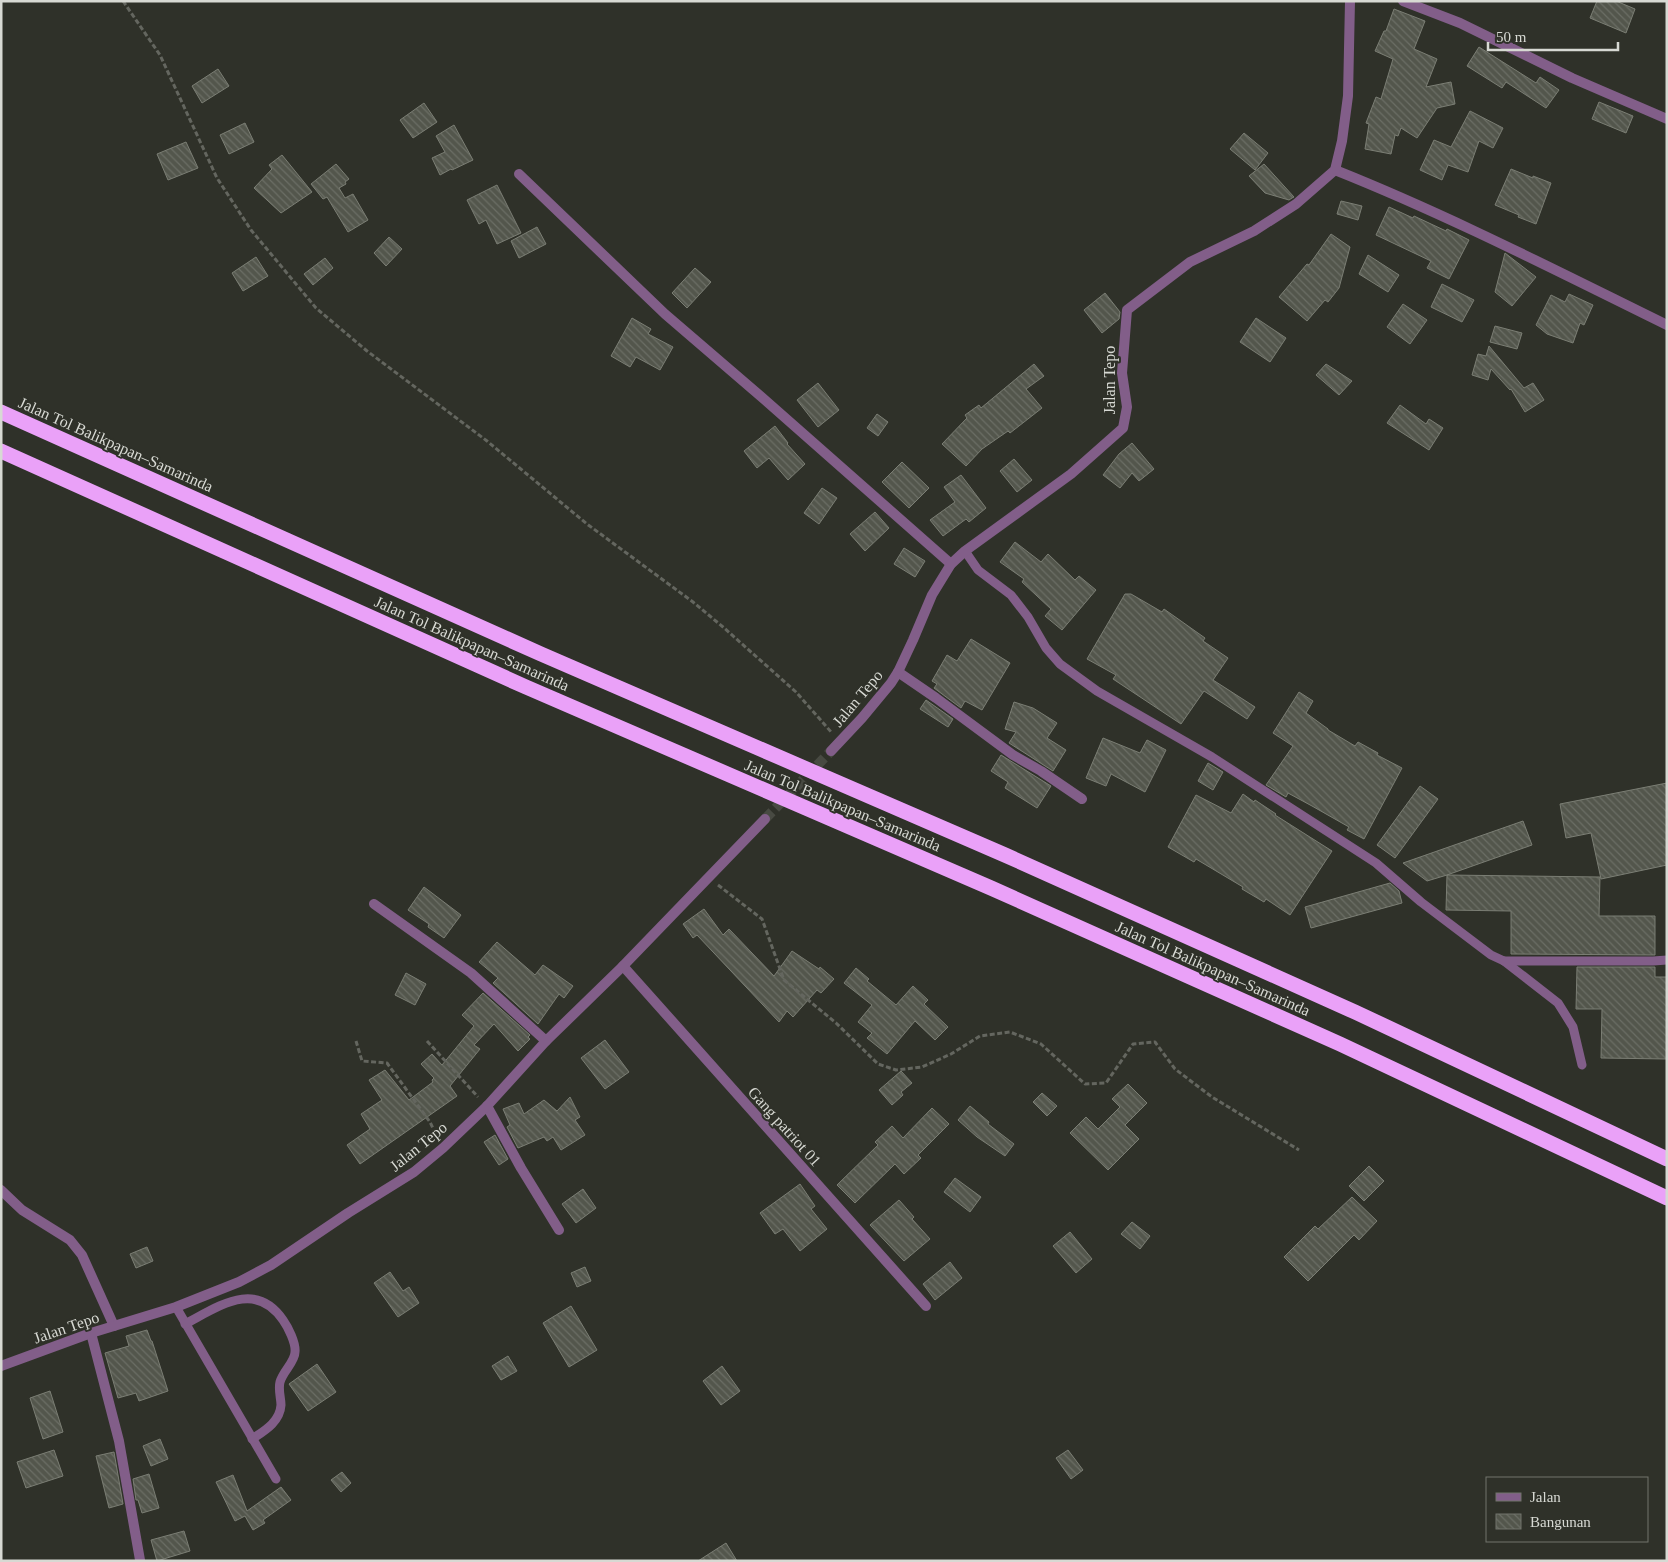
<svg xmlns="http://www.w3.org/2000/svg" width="1668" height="1562" font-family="'Times New Roman',serif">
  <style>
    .building { fill: url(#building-back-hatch); stroke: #7b7e74 }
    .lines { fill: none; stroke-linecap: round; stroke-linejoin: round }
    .tertiary-tunnel { stroke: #484a42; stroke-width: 10; stroke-dasharray: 10 5; stroke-linecap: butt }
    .path { stroke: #64665f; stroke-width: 3; stroke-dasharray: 5 2.5; stroke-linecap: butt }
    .service { stroke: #825e89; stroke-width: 9 }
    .minor { stroke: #825e89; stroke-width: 10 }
    .tertiary { stroke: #825e89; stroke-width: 10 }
    .motorway { stroke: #eaa1f8; stroke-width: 15 }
    .labels { text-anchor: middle; stroke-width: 4; stroke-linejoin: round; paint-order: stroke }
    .street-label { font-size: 16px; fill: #d7d9d3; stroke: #2f3129 }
  </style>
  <defs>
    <pattern id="building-back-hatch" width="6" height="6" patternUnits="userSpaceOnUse" patternTransform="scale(1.25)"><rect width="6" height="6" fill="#53564c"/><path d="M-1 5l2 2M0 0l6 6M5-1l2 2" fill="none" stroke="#6b6e65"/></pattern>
  </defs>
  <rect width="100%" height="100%" fill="#2f3129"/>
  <g class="building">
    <polygon points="1597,1 1616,1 1635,9 1626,33 1590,18"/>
    <polygon points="1394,9 1425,21 1414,49 1437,59 1426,87 1451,82 1455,104 1437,108 1417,138 1401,128 1398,136 1395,135 1391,154 1365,149 1369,124 1366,123 1376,97 1381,99 1393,59 1375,51 1384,31 1386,31"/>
    <polygon points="1479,47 1536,83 1540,77 1559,90 1546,108 1506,82 1502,88 1467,66"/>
    <polygon points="218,69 229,86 202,103 192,86"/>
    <polygon points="1599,102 1633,116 1626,133 1592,119"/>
    <polygon points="424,103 437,122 413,138 400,120"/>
    <polygon points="1470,111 1503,128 1493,148 1479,141 1468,172 1448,165 1442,180 1420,170 1434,140 1451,147"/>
    <polygon points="245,123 254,142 229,154 220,135"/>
    <polygon points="454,125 473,160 452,170 451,169 440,175 432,158 445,152 436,136"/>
    <polygon points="1244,133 1268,153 1255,170 1230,149"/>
    <polygon points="186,142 198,168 168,180 157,154"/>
    <polygon points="282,155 312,192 281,213 254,188 272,169 269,165"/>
    <polygon points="336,164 349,179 345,182 346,184 339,188 345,198 353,194 368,220 348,232 327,197 323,199 311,184"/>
    <polygon points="1264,164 1294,197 1292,198 1289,200 1265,193 1249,176"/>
    <polygon points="1511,169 1533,178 1533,176 1551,183 1536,224 1518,217 1519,215 1495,205"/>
    <polygon points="497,185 521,233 497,244 486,220 479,224 467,200"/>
    <polygon points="1341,201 1362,206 1358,220 1337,214"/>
    <polygon points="1389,207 1413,218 1414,216 1446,231 1447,229 1469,240 1449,279 1427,268 1431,261 1376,235"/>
    <polygon points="537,227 546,244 519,258 511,241"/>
    <polygon points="1331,234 1350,247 1339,288 1328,302 1325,300 1307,321 1279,297 1307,264 1309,265"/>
    <polygon points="389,237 402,249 386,266 374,253"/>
    <polygon points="1505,253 1536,277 1512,306 1495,292"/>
    <polygon points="1368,255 1399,275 1388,292 1359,274"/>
    <polygon points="256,257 268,276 243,291 232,273"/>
    <polygon points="325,258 333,268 313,285 304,274"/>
    <polygon points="695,268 711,282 687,308 672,293"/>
    <polygon points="1442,284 1474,300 1462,322 1431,307"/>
    <polygon points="1105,293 1120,312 1119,319 1102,333 1084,310"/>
    <polygon points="1569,294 1593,305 1584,325 1580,323 1573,343 1547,334 1536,325 1551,295 1565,302"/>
    <polygon points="1403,304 1427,320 1410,344 1387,327"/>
    <polygon points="632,318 651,329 648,334 673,347 660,370 636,357 630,367 611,356"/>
    <polygon points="1256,318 1286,338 1270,362 1240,342"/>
    <polygon points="1495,326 1522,333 1517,349 1490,342"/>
    <polygon points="1489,346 1524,388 1533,383 1544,400 1525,412 1511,389 1510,390 1491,369 1488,380 1472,375 1478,354 1486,356"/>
    <polygon points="1034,364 1044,376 1026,389 1042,408 1010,433 1008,431 982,449 966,466 942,444 967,418 965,415 979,405 981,408"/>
    <polygon points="1326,364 1352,381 1339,395 1316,375"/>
    <polygon points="818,383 839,410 818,427 797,400"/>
    <polygon points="1400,405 1426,424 1429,419 1443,428 1429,450 1387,423"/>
    <polygon points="877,414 888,422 878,436 867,428"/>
    <polygon points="775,426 788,443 787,444 805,464 788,480 769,458 757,468 744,451"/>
    <polygon points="1132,443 1154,469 1139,481 1132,473 1120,488 1103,475 1119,454"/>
    <polygon points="1014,459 1032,480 1017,492 1000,471"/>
    <polygon points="902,462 929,488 909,508 882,482"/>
    <polygon points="961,475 986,508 969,522 966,519 943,536 930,520 955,502 944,487"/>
    <polygon points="822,488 837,498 819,524 804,513"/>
    <polygon points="875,512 889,528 865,551 850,534"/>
    <polygon points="1015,542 1041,562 1048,554 1075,580 1079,576 1096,590 1062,630 1045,616 1051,609 1022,582 1024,579 1000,562"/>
    <polygon points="904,548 925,561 915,577 894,564"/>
    <polygon points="1125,594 1131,594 1162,612 1164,609 1205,638 1203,641 1228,658 1213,680 1255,707 1247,719 1204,691 1181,724 1113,679 1116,675 1087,659"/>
    <polygon points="971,639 1010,663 982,710 965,701 961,708 934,688 937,684 932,681 947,655 957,661"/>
    <polygon points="1299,692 1313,701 1306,713 1328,729 1328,730 1355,746 1358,742 1378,753 1377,755 1402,768 1364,839 1347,830 1349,827 1312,806 1288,793 1286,797 1266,785 1293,746 1273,733"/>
    <polygon points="926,700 953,719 948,727 920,709"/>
    <polygon points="1014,702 1033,708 1057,723 1047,738 1066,750 1053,771 1009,743 1016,732 1005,729"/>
    <polygon points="1103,738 1140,753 1147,740 1166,750 1145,792 1111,774 1106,786 1086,778"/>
    <polygon points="1001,755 1051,786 1037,808 1005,788 1008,782 991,771"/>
    <polygon points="1208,763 1223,772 1213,790 1198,781"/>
    <polygon points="1667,783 1667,865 1601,879 1591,833 1566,838 1560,804"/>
    <polygon points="1420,786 1438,799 1395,858 1377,845"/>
    <polygon points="1243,794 1254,802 1255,800 1276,814 1275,815 1332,851 1290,915 1266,899 1264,902 1242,889 1243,887 1196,859 1194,862 1168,847 1196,795 1231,813"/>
    <polygon points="1523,821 1532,845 1447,875 1600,877 1599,916 1655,916 1655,955 1511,954 1511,911 1446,910 1447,875 1427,881 1403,863"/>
    <polygon points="1390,883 1399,891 1402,903 1311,928 1305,907"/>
    <polygon points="424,887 461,915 444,938 428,927 429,924 408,910"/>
    <polygon points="704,909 723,935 729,929 774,976 792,951 819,969 820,967 834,979 821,993 817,990 793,1017 787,1011 779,1022 697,935 693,938 683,924"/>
    <polygon points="497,942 535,975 543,965 573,986 564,998 559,994 538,1024 493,983 498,978 479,962"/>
    <polygon points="1577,967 1655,967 1655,977 1667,977 1667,1059 1601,1058 1602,1009 1576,1009"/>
    <polygon points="856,968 869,979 867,981 896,1005 913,986 928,1000 924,1004 948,1027 935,1040 915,1021 887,1054 867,1038 872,1033 858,1022 872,1005 844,983"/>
    <polygon points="406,973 426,984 415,1005 395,995"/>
    <polygon points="483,993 530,1035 528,1037 530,1039 518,1051 494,1024 474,1045 480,1049 450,1086 457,1096 360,1164 347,1145 370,1129 361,1114 382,1100 369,1080 385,1070 409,1100 433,1082 432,1080 434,1078 421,1064 432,1054 442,1065 474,1026 462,1015"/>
    <polygon points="605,1040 629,1072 605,1089 581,1058"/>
    <polygon points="901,1071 912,1083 901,1092 903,1095 892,1105 879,1090"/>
    <polygon points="1128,1084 1147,1103 1125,1125 1139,1139 1108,1170 1070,1133 1086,1117 1098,1129 1120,1107 1112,1099"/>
    <polygon points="1042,1093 1057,1106 1047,1116 1033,1102"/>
    <polygon points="570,1097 580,1117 575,1120 585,1135 561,1150 553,1137 547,1141 544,1137 518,1148 507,1127 510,1125 503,1109 519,1103 524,1114 544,1100 557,1111"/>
    <polygon points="970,1106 989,1122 988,1124 1014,1144 1005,1156 977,1137 958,1120"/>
    <polygon points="932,1108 949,1124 918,1155 921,1158 904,1174 895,1164 855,1203 837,1185 878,1145 875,1142 892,1126 903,1138"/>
    <polygon points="495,1135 508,1159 499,1165 484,1142"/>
    <polygon points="1369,1166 1384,1181 1364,1201 1349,1186"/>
    <polygon points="955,1178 981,1197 970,1212 944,1192"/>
    <polygon points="800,1184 815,1206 811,1209 827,1229 800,1251 783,1229 775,1234 760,1213"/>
    <polygon points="583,1189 596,1208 576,1223 562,1204"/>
    <polygon points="1352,1197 1377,1221 1359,1240 1354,1235 1308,1281 1284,1257 1315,1226 1318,1229"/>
    <polygon points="899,1200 914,1217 912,1219 930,1239 904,1261 870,1225"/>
    <polygon points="1132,1222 1150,1236 1140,1249 1121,1234"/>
    <polygon points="1070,1232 1092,1259 1076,1273 1053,1246"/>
    <polygon points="147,1247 153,1261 136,1268 130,1254"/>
    <polygon points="950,1262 962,1278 935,1300 923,1284"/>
    <polygon points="585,1267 591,1281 577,1287 571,1273"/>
    <polygon points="390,1272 403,1291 409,1287 419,1303 398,1317 374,1283"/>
    <polygon points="571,1306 597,1350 569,1367 543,1323"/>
    <polygon points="147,1330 151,1341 152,1341 168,1391 139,1401 136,1393 118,1398 105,1353 129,1346 126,1336"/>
    <polygon points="508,1356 517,1371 501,1380 492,1366"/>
    <polygon points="317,1364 336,1392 308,1411 289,1384"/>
    <polygon points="722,1366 740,1391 721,1405 703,1381"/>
    <polygon points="50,1391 63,1432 43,1439 30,1398"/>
    <polygon points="160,1439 168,1459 151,1466 143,1446"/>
    <polygon points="54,1450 63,1476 26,1488 17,1462"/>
    <polygon points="1068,1450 1083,1470 1071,1479 1056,1458"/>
    <polygon points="114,1452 123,1504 109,1508 96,1456"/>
    <polygon points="342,1472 351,1483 341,1492 331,1480"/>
    <polygon points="149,1474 159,1508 142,1513 138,1500 136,1500 133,1479"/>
    <polygon points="233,1475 247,1511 281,1487 291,1500 263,1520 265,1523 253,1530 245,1516 235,1521 216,1482"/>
    <polygon points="184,1531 190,1551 157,1561 151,1540"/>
    <polygon points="726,1543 737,1561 698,1561"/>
  </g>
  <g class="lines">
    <polyline class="tertiary-tunnel" points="765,819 831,751"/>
    <g class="path">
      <polyline points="123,1 160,55 217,178 251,230 316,308 367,351 487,441 587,524 693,602 723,627 796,692 832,733"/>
      <polyline points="718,885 762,919 784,980 836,1023 878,1064 896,1070 922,1067 951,1054 980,1036 1010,1032 1041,1044 1085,1084 1106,1083 1133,1044 1155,1042 1175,1069 1212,1097 1299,1150"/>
      <polyline points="356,1041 362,1061 387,1063 430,1122 437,1137"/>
      <polyline points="427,1041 478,1097"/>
    </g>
    <g class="service">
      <polyline points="965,551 978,570 1011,595 1028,617 1046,648 1060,664 1097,691 1212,757 1376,863 1421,902 1491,955 1504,961 1558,1003 1573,1027 1582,1065"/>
      <polyline points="1504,961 1653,961 1667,960"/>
      <polyline points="176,1307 276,1479"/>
      <path d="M185,1324C218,1307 255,1279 283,1320C288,1327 296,1343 295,1352C295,1362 283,1371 280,1382C278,1390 281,1398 281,1405C280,1422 264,1431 252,1439"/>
    </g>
    <g class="minor">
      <polyline points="1403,1 1460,23 1572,78 1667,119"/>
      <path d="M1335,170C1448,215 1557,271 1667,325"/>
      <polyline points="519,174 665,314 765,400 951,564"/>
      <polyline points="898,672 936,698 1013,755 1041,771 1082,799"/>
      <polyline points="374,904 471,973 546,1041"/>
      <polyline points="623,966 926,1306"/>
      <polyline points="487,1106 521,1168 559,1230"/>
      <polyline points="1,1190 22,1210 70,1240 82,1255 114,1326"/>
      <polyline points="91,1333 119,1441 140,1560"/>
    </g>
    <g class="tertiary">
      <polyline points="831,751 862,718 891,683 898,672 913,640 932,595 951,564 965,551 1071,474 1123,428 1127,407 1122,373 1127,310 1190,262 1254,231 1296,204 1335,170 1342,141 1348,96 1350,1"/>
      <polyline points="1,1366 91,1333 176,1307 239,1282 271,1265 348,1213 414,1172 443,1148 487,1106 546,1041 623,966 765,819"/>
    </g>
    <g class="motorway">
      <polyline points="1,412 541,654 1005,855 1355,1012 1667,1159"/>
      <polyline points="1,451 526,687 991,888 1340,1044 1667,1198"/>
    </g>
  </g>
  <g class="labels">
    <g class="street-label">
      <text transform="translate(1109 380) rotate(-90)" y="6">Jalan Tepo</text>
      <text transform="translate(116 444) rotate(24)" y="6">Jalan Tol Balikpapan–Samarinda</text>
      <text transform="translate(472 643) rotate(24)" y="6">Jalan Tol Balikpapan–Samarinda</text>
      <text transform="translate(857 698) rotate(-50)" y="6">Jalan Tepo</text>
      <text transform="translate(843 805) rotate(23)" y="6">Jalan Tol Balikpapan–Samarinda</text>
      <text transform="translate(1213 968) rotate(24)" y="6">Jalan Tol Balikpapan–Samarinda</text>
      <text transform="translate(785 1126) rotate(48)" y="6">Gang patriot 01</text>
      <text transform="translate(418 1146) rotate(-39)" y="6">Jalan Tepo</text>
      <text transform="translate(66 1327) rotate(-19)" y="6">Jalan Tepo</text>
    </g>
  </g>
  <rect width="1668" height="1562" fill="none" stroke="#d7d9d3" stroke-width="5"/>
  <rect x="1486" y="1477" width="162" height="65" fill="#2f3129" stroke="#72746d"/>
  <rect x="1496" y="1493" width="25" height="8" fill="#825e89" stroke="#72746d"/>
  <text x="1530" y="1502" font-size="15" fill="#d7d9d3">Jalan</text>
  <rect x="1496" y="1514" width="25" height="15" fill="url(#building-back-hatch)" stroke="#72746d"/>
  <text x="1530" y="1527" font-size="15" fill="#d7d9d3">Bangunan</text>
  <path d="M1488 42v8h130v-8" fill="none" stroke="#d7d9d3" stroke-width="2.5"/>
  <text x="1496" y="42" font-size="15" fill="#d7d9d3" stroke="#2f3129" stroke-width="4" paint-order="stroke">50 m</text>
</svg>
